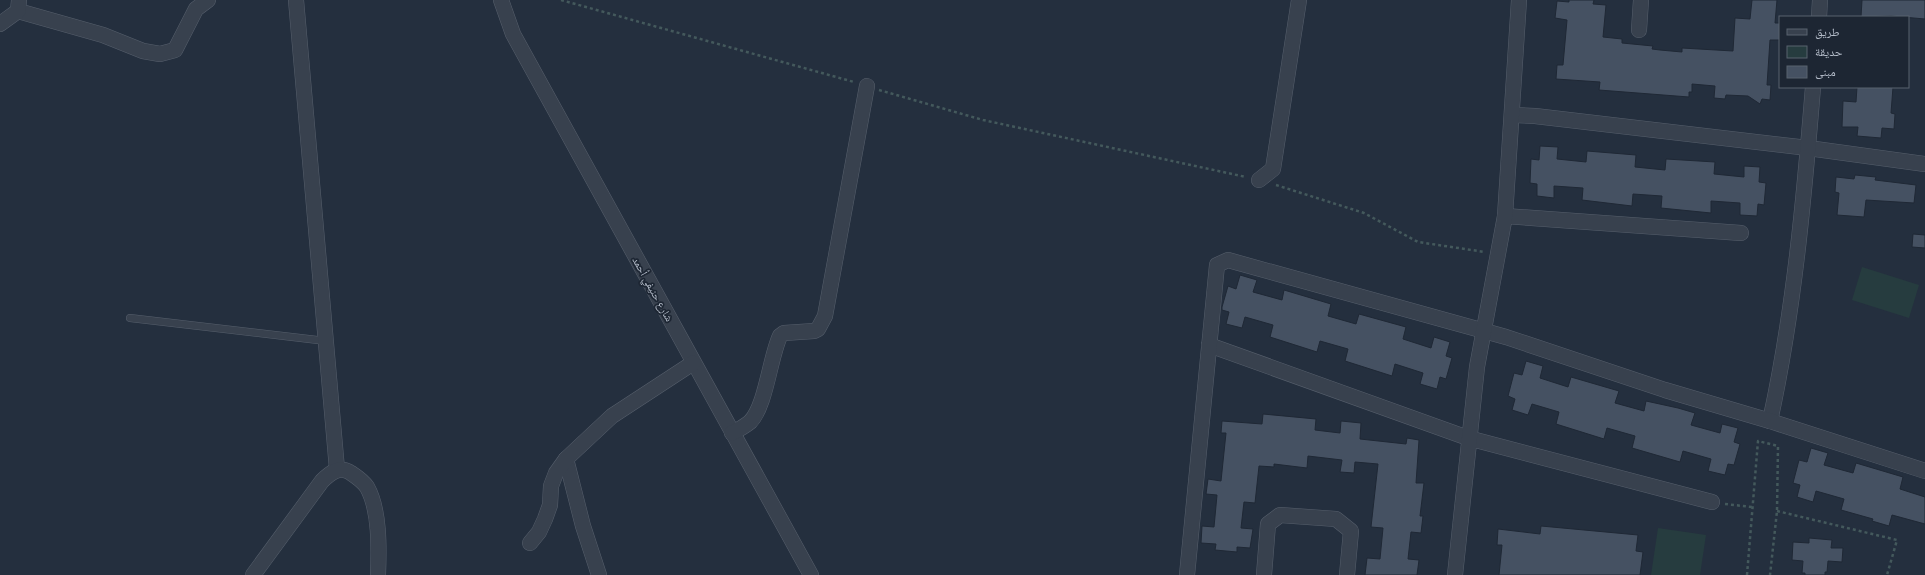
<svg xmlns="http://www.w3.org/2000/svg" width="1925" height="575" font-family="'Nunito Sans','Noto Naskh Arabic',sans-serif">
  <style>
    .green { fill: #263c3f }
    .building { fill: #455162; stroke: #1f2835 }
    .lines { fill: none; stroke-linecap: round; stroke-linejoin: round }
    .lane-casing { stroke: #565f6c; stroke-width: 8 }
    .street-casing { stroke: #565f6c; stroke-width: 16 }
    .path { stroke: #44595c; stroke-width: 2.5; stroke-dasharray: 3 3; stroke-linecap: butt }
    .lane { stroke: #38414e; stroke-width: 7 }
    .street { stroke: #38414e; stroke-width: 15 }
    .labels { text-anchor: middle; stroke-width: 3.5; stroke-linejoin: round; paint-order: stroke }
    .street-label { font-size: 11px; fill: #b4bcc9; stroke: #1d2633 }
  </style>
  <rect width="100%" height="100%" fill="#242f3e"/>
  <g class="green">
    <polygon points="1862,267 1919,285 1909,318 1852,300"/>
    <polygon points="1658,528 1706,535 1700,575 1651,575"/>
  </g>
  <g class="building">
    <polygon points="1569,0 1594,0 1593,4 1606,5 1603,37 1622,39 1622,43 1653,46 1652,49 1660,50 1682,52 1682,48 1733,51 1735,18 1750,19 1752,0 1777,0 1775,23 1780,23 1780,40 1770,40 1767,85 1771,85 1770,100 1762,99 1760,104 1748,96 1726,95 1725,99 1714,98 1715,86 1692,84 1692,92 1689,92 1689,97 1599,90 1600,82 1556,79 1557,65 1563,65 1567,20 1555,18 1557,1 1569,2"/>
    <polygon points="1862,0 1925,0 1925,19 1891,16 1861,17"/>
    <polygon points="1857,87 1893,87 1891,113 1895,114 1894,129 1882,128 1881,138 1857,136 1858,127 1842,127 1843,101 1856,102"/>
    <polygon points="1540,146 1558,147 1557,159 1586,162 1587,151 1636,155 1635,167 1665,170 1666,159 1715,162 1714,174 1744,177 1744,166 1760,167 1759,182 1766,183 1764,205 1758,204 1757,216 1740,215 1740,203 1711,201 1711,213 1661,208 1662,196 1633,194 1632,206 1582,200 1583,188 1554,186 1554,198 1537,196 1537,184 1530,183 1531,159 1539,160"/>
    <polygon points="1855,175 1876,177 1875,180 1916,185 1914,203 1866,200 1864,217 1837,215 1839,193 1835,192 1836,177 1854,179"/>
    <polygon points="1913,234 1925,235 1925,248 1912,247"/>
    <polygon points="1240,275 1257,280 1253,292 1282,300 1284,290 1331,304 1328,316 1356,324 1359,314 1406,327 1403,339 1431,348 1434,337 1450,342 1446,356 1452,358 1446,379 1440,377 1437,389 1420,384 1423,373 1395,364 1392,376 1345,361 1348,349 1320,341 1317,352 1270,337 1273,325 1245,317 1242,328 1226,324 1229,312 1222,310 1222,307 1228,286 1236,289"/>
    <polygon points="1526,361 1543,366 1540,378 1568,387 1571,377 1619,391 1615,403 1644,411 1646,401 1678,408 1695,413 1691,425 1720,433 1722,424 1738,428 1734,442 1740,444 1734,465 1728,464 1725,475 1708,471 1711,459 1683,451 1680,462 1632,448 1635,436 1607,428 1604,439 1556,424 1559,412 1532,404 1528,415 1512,410 1515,399 1508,396 1514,373 1522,375"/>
    <polygon points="1263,414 1316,419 1315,430 1340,433 1341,421 1361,423 1360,439 1406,444 1407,438 1419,440 1416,483 1424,483 1420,516 1423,516 1421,533 1411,532 1408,559 1419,560 1417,575 1365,575 1367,558 1380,559 1383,528 1371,527 1378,464 1355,462 1354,473 1340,472 1342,460 1308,456 1307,468 1274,464 1274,467 1259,466 1255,503 1244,502 1241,528 1253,529 1250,548 1237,547 1237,552 1215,550 1216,544 1201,543 1202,526 1214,527 1217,495 1206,494 1208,479 1221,481 1226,433 1221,433 1222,421 1262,424"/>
    <polygon points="1811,448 1828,453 1824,465 1853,473 1856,463 1903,477 1900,489 1925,497 1925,524 1892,515 1889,526 1872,521 1873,519 1841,510 1844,499 1816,491 1813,502 1797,497 1800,485 1793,483 1799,460 1807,462"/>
    <polygon points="1541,526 1638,535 1636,551 1643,552 1640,575 1499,575 1502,545 1497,545 1498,529 1540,534"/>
    <polygon points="1809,538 1832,540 1831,548 1843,548 1842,562 1828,561 1827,572 1825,572 1825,575 1805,575 1805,573 1802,573 1803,561 1792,560 1793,542 1809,543"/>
  </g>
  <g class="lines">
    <g class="lane-casing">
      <polyline id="lane" points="130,318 326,341"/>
    </g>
    <g class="street-casing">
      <g id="street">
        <polyline points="296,0 337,469"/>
        <polyline points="501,0 513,34 811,575"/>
        <polyline points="18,11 103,35 143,51 160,54 175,50 196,9 208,0"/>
        <polyline points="1819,17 1820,0"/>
        <polyline points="0,24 18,11 19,0"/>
        <polyline points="1639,30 1641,0"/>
        <polyline points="1512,115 1535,116 1808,148 1925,164"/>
        <polyline points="1259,180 1273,169 1299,0"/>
        <polyline points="1505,216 1741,233"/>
        <polyline points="1209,345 1468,438 1712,502"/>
        <path d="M1770,421C1794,311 1804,199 1813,87"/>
        <path d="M732,433C738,430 745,426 750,422C766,406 770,357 780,336L784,333L814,331L818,329L825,316L867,86"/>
        <polyline points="566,459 583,526 599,575"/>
        <polyline points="530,543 539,532 545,519 550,505 551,486 556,473 566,459 612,416 693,363"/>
        <path d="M253,575L322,481C330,473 340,465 351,473C357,477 363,481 367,487C380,510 379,549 378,575"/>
        <polyline points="1187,575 1217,265 1228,260 1506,337 1665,390 1770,421 1925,471"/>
        <polyline points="1264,575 1268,524 1280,515 1336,519 1351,531 1347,575"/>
        <polyline points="1455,575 1477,367 1505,216 1519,0"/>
      </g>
    </g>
    <g class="path">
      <polyline points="561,0 854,82"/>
      <polyline points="879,90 983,120 1246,177"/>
      <polyline points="1276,185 1364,213 1418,242 1485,252"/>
      <polyline points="1725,504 1752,507"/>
      <polyline points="1777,511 1897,540 1887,575"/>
      <polyline points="1747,575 1758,441 1778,446 1777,511 1770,575"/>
    </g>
    <use href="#lane" class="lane"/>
    <use href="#street" class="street"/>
  </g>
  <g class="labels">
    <g class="street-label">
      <text transform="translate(653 289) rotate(61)" y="4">شارع حنيفي أحمد</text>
    </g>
  </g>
  <rect x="1779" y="16" width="130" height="72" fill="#1d2633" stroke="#59626f"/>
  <rect x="1787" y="29" width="20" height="6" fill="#38414e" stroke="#59626f"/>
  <text x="1815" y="36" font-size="12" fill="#b4bcc9">طريق</text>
  <rect x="1787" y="46" width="20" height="12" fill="#263c3f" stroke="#59626f"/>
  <text x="1815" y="56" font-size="12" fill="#b4bcc9">حديقة</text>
  <rect x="1787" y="66" width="20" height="12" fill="#455162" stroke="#59626f"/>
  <text x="1815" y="76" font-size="12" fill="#b4bcc9">مبنى</text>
</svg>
